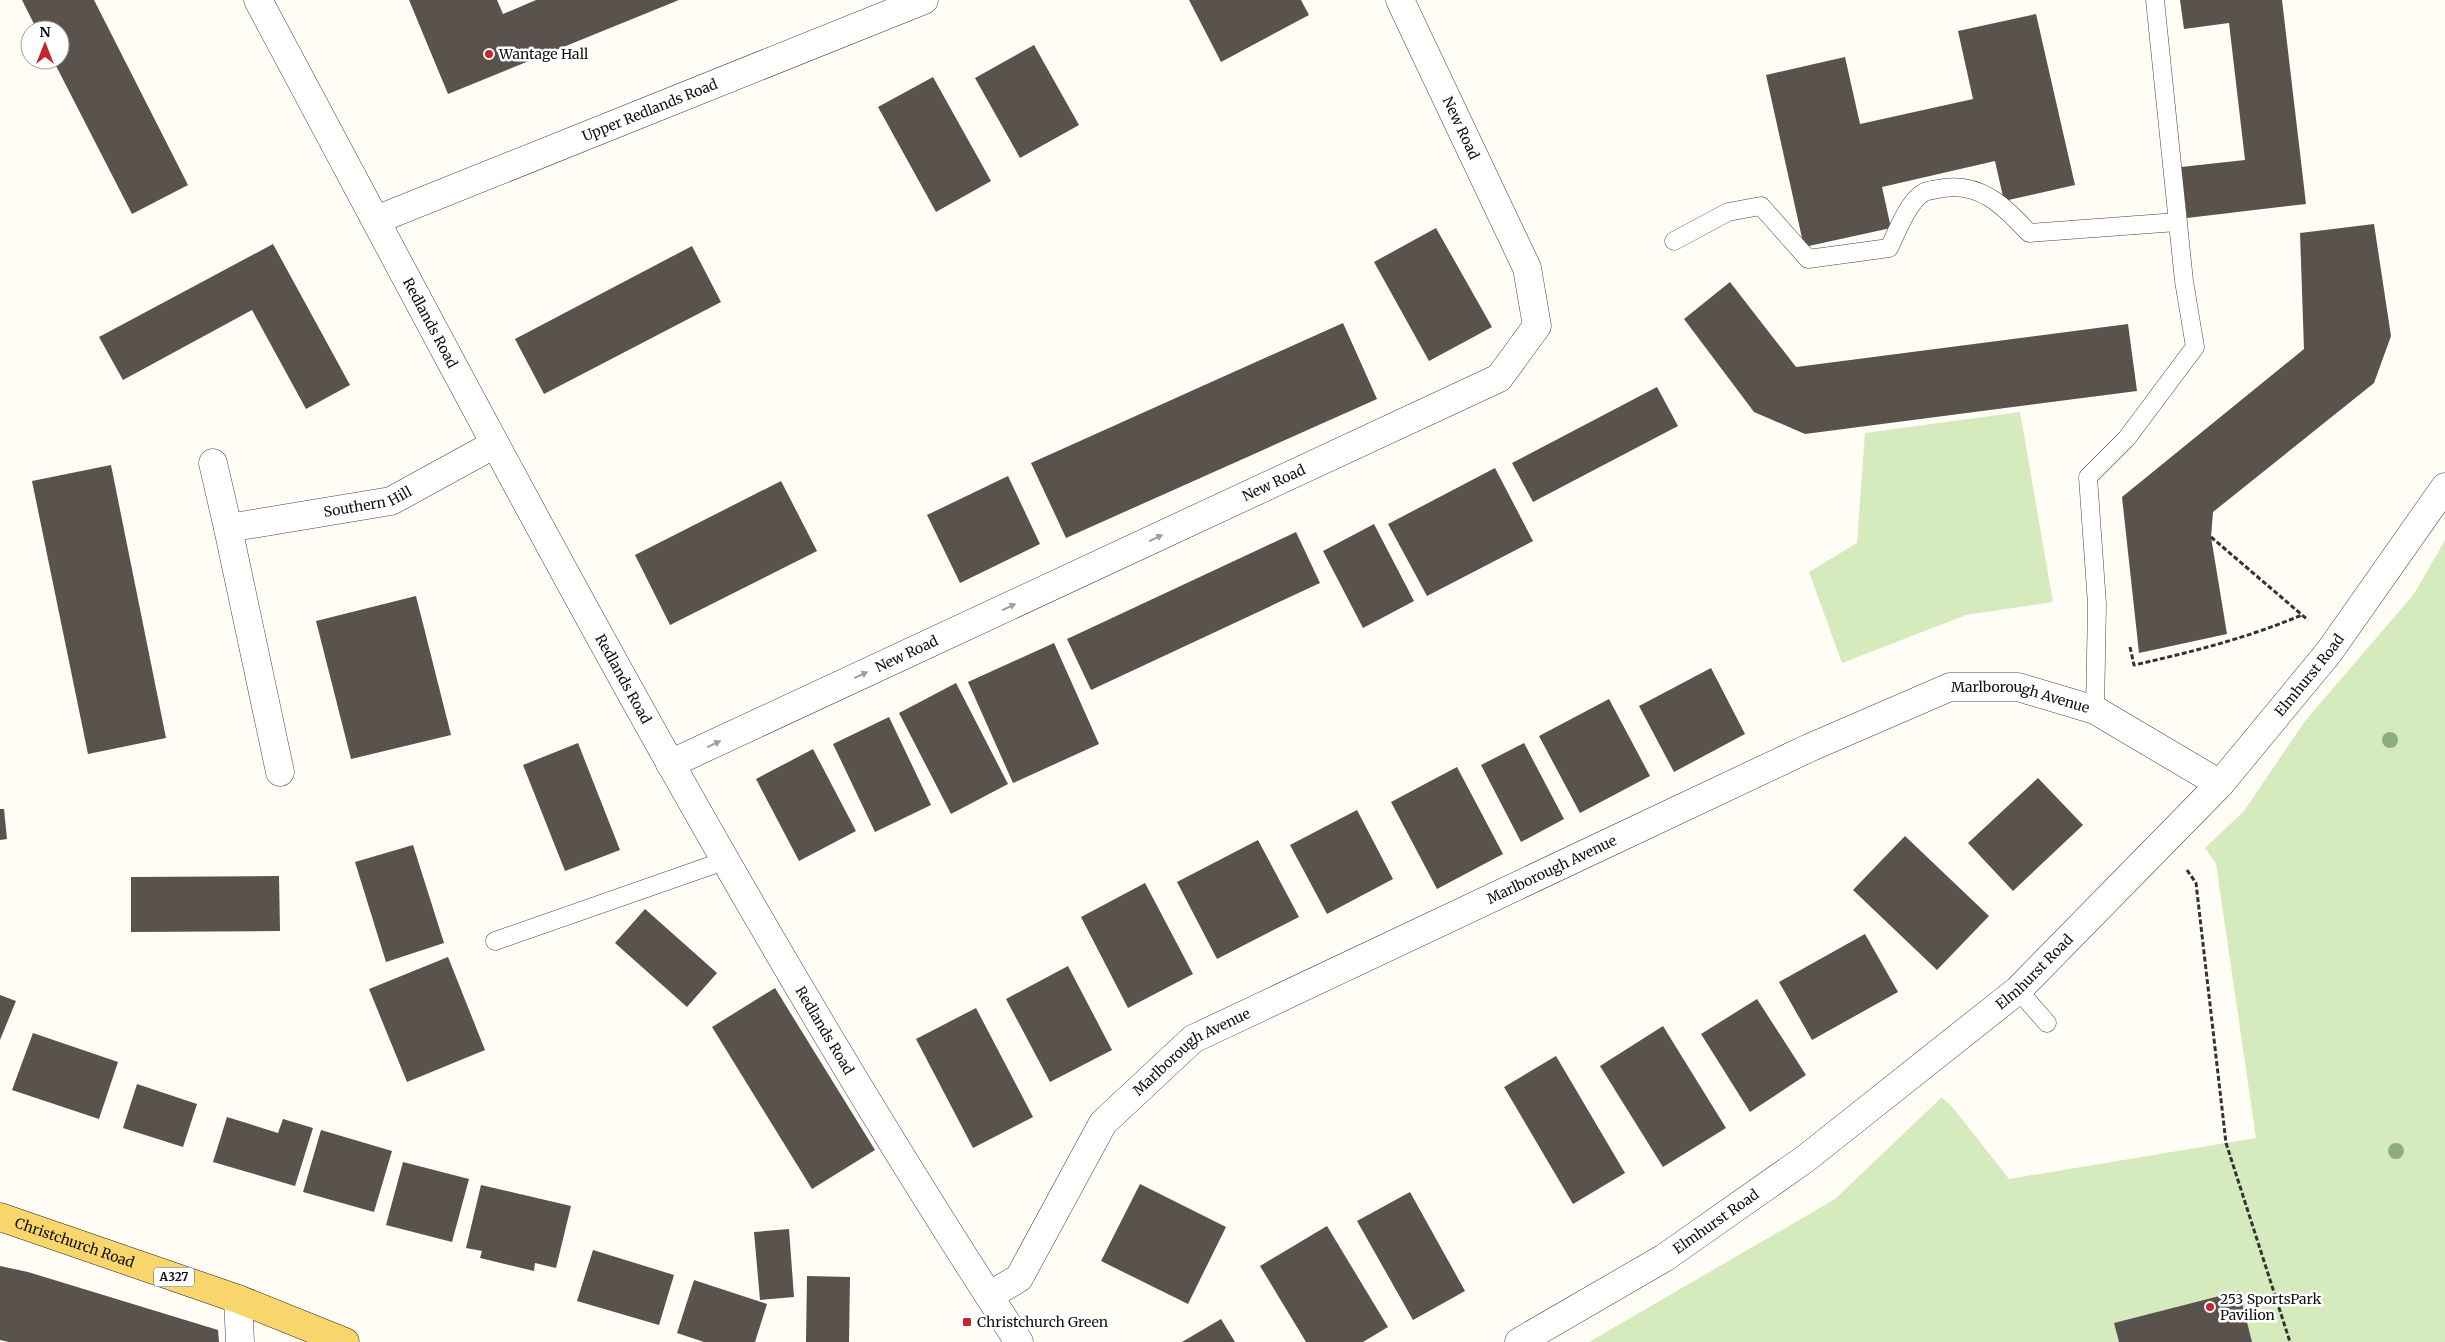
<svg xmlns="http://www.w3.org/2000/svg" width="2445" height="1342" font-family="Merriweather,serif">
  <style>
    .green { fill: #d5ebbd }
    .building { fill: #5a524d }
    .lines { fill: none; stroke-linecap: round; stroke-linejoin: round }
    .service-casing { stroke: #444; stroke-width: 19 }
    .minor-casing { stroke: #444; stroke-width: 29 }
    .tertiary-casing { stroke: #444; stroke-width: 29 }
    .primary-casing { stroke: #222; stroke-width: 29 }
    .path { stroke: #333; stroke-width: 3; stroke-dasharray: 5 2.5; stroke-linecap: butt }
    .service { stroke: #fff; stroke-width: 18 }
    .minor { stroke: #fff; stroke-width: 28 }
    .tertiary { stroke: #fff; stroke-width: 28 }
    .primary { stroke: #f9d66b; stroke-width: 28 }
    .tree { fill: #8dad7f }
    .oneway { fill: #a0a0a0 }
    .poi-dot { fill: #c4262e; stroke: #fff; stroke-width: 2 }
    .labels { text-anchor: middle; stroke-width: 5; stroke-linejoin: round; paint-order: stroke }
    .shield { fill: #fff; stroke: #585858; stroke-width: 1 }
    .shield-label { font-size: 12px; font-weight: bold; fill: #111 }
    .poi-label { font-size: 14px; fill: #111; stroke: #fff; text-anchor: start }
    .street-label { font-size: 14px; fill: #111; stroke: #fff }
  </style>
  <rect width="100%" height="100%" fill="#fffdf5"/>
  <g class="green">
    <polygon points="2020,412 2053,602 1966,615 1842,663 1809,572 1857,543 1865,433"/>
    <polygon points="2445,540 2445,1342 1589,1342 1835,1199 1942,1097 1954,1109 2009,1179 2256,1138 2216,864 2205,848 2244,811 2305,721 2414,594"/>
  </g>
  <g class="building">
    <polygon points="22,0 94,0 188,185 132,214 53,60 60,60 60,30 37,30"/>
    <polygon points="409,0 497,0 503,14 536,0 679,0 448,94"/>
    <polygon points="1189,0 1301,0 1309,15 1221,62"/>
    <polygon points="2180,0 2282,0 2306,204 2187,218 2181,167 2245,160 2229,23 2184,29"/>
    <polygon points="2036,14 2075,185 2004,201 1995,161 1882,187 1891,228 1804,247 1766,75 1845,57 1860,124 1973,99 1958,31"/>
    <polygon points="1034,45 1079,125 1020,158 975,78"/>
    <polygon points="933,77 991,181 936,212 878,107"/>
    <polygon points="2374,224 2391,336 2374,383 2213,512 2211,537 2227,634 2139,653 2122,497 2304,349 2300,233"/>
    <polygon points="1436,228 1492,327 1429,361 1374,262"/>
    <polygon points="273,244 350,385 306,409 252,310 123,380 99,337"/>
    <polygon points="692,246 721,302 544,394 515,339"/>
    <polygon points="1730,282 1796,367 2128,324 2137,391 1805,434 1754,412 1684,319"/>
    <polygon points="1343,323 1377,399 1066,538 1031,463"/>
    <polygon points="1657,387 1678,426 1533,502 1512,463"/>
    <polygon points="111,465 166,738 88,754 32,481"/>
    <polygon points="1495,468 1533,541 1427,596 1388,524"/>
    <polygon points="1008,476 1040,544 960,583 927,515"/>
    <polygon points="781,481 817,551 670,625 635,555"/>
    <polygon points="1374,524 1414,601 1363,628 1323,551"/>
    <polygon points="1296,532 1320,583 1091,690 1067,639"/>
    <polygon points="416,596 451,735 351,759 316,621"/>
    <polygon points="1054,643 1099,744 1013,783 968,682"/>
    <polygon points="1711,668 1745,734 1674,772 1639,706"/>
    <polygon points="956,683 1008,784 951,814 899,713"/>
    <polygon points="1609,699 1650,776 1580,813 1539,736"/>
    <polygon points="889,717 931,805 875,832 833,744"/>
    <polygon points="578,743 620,850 565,871 523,765"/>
    <polygon points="1524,743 1564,819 1521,842 1481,765"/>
    <polygon points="813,749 856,831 799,861 756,779"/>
    <polygon points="1457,767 1503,854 1437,889 1391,802"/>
    <polygon points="2038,778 2083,825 2013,891 1968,843"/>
    <polygon points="0,809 4,809 7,839 0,840"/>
    <polygon points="1357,810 1393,879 1327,914 1290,845"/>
    <polygon points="1905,836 1989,916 1937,970 1853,890"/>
    <polygon points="1258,840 1299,917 1217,959 1177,882"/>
    <polygon points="413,845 444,943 386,962 355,862"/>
    <polygon points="279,876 280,931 131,932 131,877"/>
    <polygon points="1145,883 1193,974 1128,1008 1081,917"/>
    <polygon points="645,909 717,973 687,1007 615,943"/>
    <polygon points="1865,934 1898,992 1812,1040 1779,982"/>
    <polygon points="448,957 485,1050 407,1082 369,989"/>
    <polygon points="1068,966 1112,1050 1050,1082 1006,999"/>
    <polygon points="775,988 875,1150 812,1189 712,1027"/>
    <polygon points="0,995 16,1001 0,1040"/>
    <polygon points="1757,999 1806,1075 1750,1112 1701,1034"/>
    <polygon points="976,1008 1033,1117 973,1148 916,1039"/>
    <polygon points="1663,1026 1726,1128 1663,1167 1600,1066"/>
    <polygon points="33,1033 118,1062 99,1119 12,1090"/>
    <polygon points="1556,1056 1625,1173 1573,1204 1504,1087"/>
    <polygon points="137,1084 197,1104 183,1147 123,1128"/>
    <polygon points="227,1117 278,1133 283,1119 313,1128 295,1186 213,1162"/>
    <polygon points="321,1130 392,1151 374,1212 303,1192"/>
    <polygon points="403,1162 469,1179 452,1242 386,1225"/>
    <polygon points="1140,1184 1226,1227 1188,1304 1101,1261"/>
    <polygon points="481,1185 571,1206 556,1268 535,1263 534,1271 480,1258 482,1251 466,1248"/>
    <polygon points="1410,1192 1465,1291 1413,1320 1357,1221"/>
    <polygon points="1327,1226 1388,1327 1363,1342 1306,1342 1260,1266"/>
    <polygon points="789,1229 794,1297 760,1300 754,1232"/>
    <polygon points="593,1250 674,1275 659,1325 577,1301"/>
    <polygon points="0,1266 28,1272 218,1330 219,1342 9,1342 0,1340"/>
    <polygon points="807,1276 850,1277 849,1342 806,1342"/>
    <polygon points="694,1280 767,1304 755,1342 704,1342 677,1333"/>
    <polygon points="2239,1291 2252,1342 2119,1342 2114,1323"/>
    <polygon points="1221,1319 1235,1342 1182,1342"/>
  </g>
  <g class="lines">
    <g class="service-casing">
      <g id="service">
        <path d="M1674,241L1728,212L1761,206L1808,259L1889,248C1897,232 1908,202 1923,193C1927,190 1934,190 1938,189C1979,180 2004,206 2029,233L2177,222"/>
        <polyline points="2095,710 2097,604 2088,477 2127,438 2195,347 2184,281 2155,0"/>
        <polyline points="495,941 724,861"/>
        <polyline points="2018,990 2047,1023"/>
      </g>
    </g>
    <g class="minor-casing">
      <g id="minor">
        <path id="s1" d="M376,220L924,0"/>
        <path id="s2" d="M213,463L228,528L391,501L495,444"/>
        <polyline points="228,528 280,772"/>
        <path id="s3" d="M670,764L1499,378L1537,326L1527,268L1400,0"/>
        <path id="s4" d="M989,1296L1019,1278L1103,1123L1193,1039L1809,748L1950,687H2018L2095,710L2220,784"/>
        <polyline points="238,1299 240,1342"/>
        <path id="s5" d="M1519,1342L1664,1258L1805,1159L2018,990L2220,784L2329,652L2445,487"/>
      </g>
    </g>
    <g class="tertiary-casing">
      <g id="tertiary">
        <path id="s6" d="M258,0C501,454 737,912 1019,1342"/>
      </g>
    </g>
    <g class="primary-casing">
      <g id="primary">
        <path id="s7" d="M0,1217L238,1299L345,1342"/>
      </g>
    </g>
    <g class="path">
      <polyline points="2211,537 2308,620"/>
      <path d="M2130,647L2134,665C2192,652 2247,638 2302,615"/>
      <polyline points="2187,870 2196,883 2226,1143 2290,1342"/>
    </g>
    <use href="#service" class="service"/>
    <use href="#minor" class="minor"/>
    <use href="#tertiary" class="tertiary"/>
    <use href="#primary" class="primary"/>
  </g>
  <g class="tree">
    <circle cx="2390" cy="740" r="8"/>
    <circle cx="2396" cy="1151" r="8"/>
  </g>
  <defs><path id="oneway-solid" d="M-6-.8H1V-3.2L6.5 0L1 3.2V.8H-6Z" transform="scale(1.25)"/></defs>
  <g class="oneway">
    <use href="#oneway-solid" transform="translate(1156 538) rotate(-25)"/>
    <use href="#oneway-solid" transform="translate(1009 607) rotate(-25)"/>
    <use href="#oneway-solid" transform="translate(861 675) rotate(-25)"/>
    <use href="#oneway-solid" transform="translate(714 744) rotate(-25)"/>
  </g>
  <g class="poi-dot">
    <circle cx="489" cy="54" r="5"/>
    <circle cx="2210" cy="1307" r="5"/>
    <rect x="962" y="1317" width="10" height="10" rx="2.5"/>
  </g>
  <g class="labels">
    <rect class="shield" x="154" y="1267.5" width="40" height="19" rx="4"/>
    <g class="shield-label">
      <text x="174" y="1281">A327</text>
    </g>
    <g class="poi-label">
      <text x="499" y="59">Wantage Hall</text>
      <text x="2220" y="1304">253 SportsPark<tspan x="2220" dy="16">Pavilion</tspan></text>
      <text x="977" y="1327">Christchurch Green</text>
    </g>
    <g class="street-label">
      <text dy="5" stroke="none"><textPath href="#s1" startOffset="295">Upper Redlands Road</textPath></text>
      <text transform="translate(1461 128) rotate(65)" y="5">New Road</text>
      <text dy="5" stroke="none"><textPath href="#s6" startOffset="366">Redlands Road</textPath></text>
      <text dy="5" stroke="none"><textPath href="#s3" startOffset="666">New Road</textPath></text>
      <text dy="5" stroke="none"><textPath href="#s2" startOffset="209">Southern Hill</textPath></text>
      <text dy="5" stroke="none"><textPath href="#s3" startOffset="261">New Road</textPath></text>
      <text dy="5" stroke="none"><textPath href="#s5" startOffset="1041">Elmhurst Road</textPath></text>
      <text dy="5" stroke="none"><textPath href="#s6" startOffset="771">Redlands Road</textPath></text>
      <text dy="5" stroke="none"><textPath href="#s4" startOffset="1241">Marlborough Avenue</textPath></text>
      <text dy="5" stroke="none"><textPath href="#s4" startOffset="731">Marlborough Avenue</textPath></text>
      <text dy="5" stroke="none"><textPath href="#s5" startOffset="636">Elmhurst Road</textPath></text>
      <text dy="5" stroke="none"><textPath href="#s6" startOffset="1176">Redlands Road</textPath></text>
      <text dy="5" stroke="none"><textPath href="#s4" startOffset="326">Marlborough Avenue</textPath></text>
      <text dy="5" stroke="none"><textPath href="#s5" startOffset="231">Elmhurst Road</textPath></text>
      <text dy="5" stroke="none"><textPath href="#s7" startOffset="79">Christchurch Road</textPath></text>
    </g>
  </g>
  <g transform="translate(45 45)"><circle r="24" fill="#ffffff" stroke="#a0a0a0"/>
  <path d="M0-4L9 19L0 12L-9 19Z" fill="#c4262e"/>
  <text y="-8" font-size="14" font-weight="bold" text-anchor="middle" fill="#111111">N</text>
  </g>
</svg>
